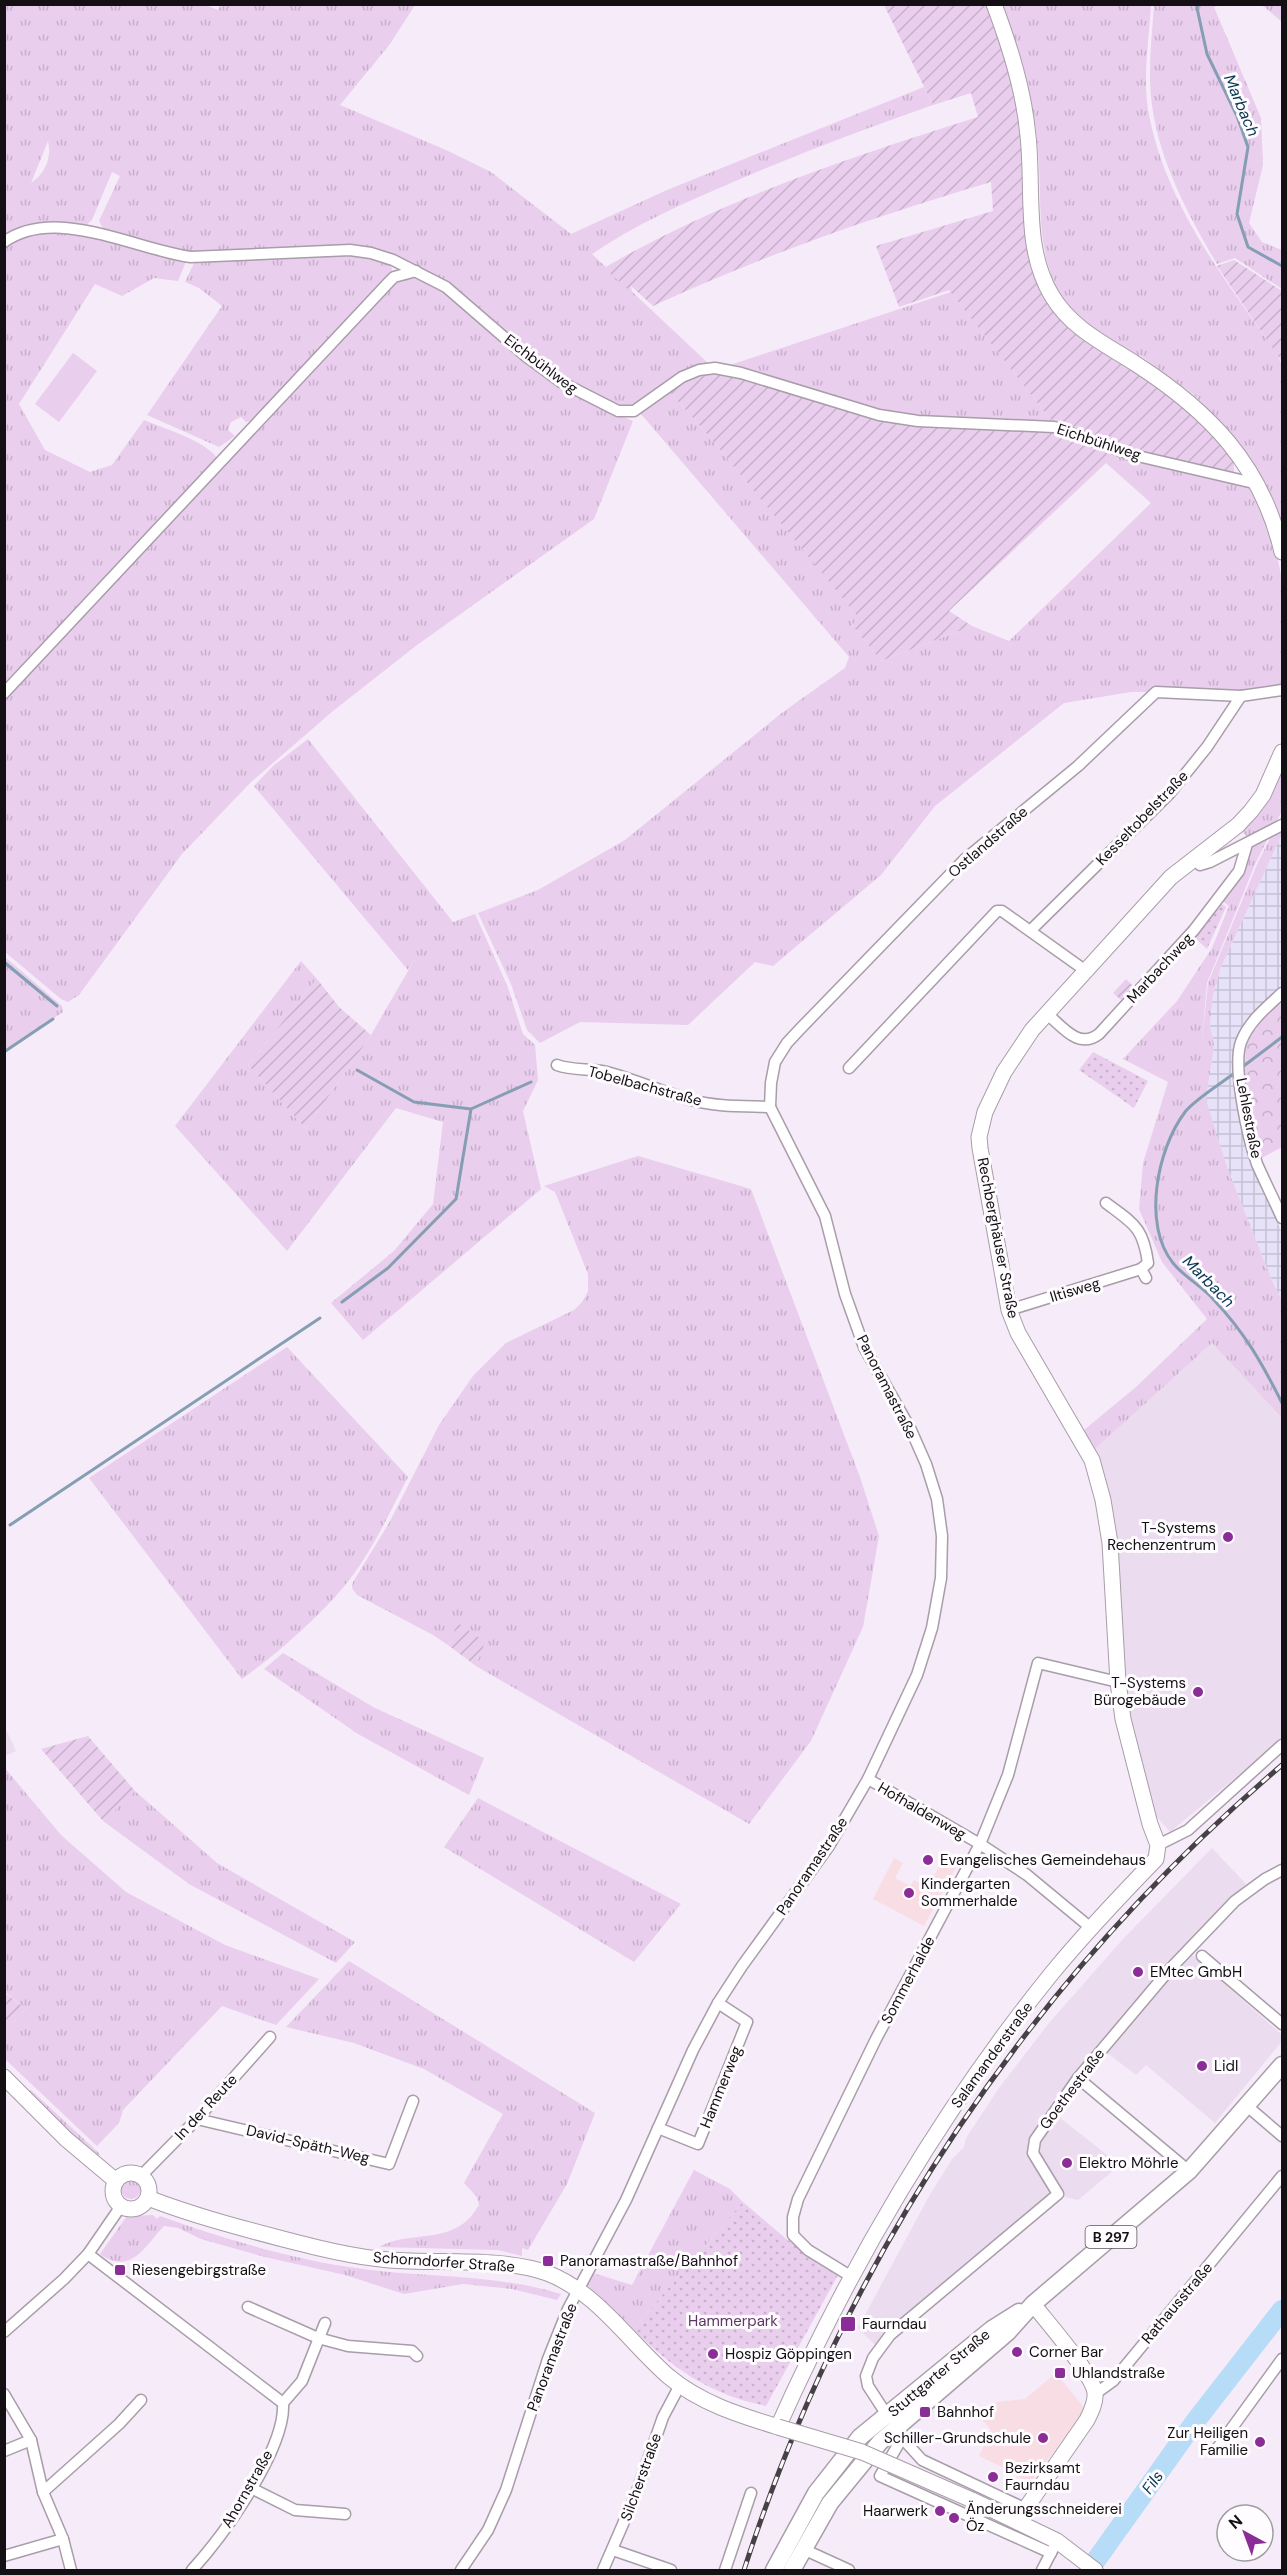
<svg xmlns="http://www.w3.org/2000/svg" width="1287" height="2575" font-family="'DM Sans',sans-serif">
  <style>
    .built { fill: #ecdcef }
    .industrial { fill: url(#industrial-grid) }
    .education { fill: #f8dee4 }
    .grass { fill: url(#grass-tufts); fill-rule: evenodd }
    .forest { fill: url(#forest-crowns) }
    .park { fill: url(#park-dots) }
    .garden { fill: url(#garden-furrows) }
    .pitch { fill: #e9ceed }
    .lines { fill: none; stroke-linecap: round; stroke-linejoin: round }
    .stream { stroke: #859eb3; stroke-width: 3 }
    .river { stroke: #b6dcf7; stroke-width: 20 }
    .street-casing { stroke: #a89da9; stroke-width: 13 }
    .secondary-casing { stroke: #a89da9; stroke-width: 17 }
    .primary-casing { stroke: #a89da9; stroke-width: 19 }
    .street { stroke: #fff; stroke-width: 10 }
    .secondary { stroke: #fff; stroke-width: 15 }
    .primary { stroke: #fff; stroke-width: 16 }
    .rail-casing { stroke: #464147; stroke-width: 5 }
    .rail { stroke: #fefcfe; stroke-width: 3; stroke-dasharray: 9; stroke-linecap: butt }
    .secondary-bridge-casing { stroke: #a89da9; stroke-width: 17; stroke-linecap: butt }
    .secondary-bridge { stroke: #fff; stroke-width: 15 }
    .poi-dot { fill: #8b2d97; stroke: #fefcfe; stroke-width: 2 }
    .labels { text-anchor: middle; stroke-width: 6; stroke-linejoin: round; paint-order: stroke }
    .shield { fill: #fefcfe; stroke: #5a565a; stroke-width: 1.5 }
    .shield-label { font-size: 14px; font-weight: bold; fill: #130f13 }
    .street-label { font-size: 15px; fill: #130f13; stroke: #fefcfe }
    .poi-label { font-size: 15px; fill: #130f13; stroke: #fefcfe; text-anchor: start }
    .park-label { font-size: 15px; fill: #5d3763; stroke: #fefcfe }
    .water-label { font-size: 16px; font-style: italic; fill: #073752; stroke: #fefcfe }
  </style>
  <defs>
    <pattern id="industrial-grid" width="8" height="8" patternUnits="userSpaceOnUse" patternTransform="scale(1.5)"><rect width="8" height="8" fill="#e7e2f8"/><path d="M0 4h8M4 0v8" fill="none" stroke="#c5c1d4"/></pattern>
    <pattern id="grass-tufts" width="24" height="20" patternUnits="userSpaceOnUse" patternTransform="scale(1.5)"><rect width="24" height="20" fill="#e9ceed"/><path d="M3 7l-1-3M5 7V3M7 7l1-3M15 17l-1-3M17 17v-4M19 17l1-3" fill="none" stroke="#c7b0ca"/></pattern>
    <pattern id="forest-crowns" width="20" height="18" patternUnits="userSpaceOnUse" patternTransform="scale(1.5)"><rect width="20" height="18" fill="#e9ceed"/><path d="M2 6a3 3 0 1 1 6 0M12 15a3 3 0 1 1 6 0" fill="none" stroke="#c7b0ca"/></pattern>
    <pattern id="park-dots" width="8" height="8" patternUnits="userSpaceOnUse" patternTransform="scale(1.5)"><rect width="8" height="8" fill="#e9ceed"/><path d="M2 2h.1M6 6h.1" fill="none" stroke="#c7b0ca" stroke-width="1.8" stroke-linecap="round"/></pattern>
    <pattern id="garden-furrows" width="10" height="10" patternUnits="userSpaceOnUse" patternTransform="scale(1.5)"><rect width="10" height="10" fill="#e9ceed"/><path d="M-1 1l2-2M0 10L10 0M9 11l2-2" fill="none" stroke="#c7b0ca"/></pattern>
  </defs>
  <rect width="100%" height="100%" fill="#f6ebf8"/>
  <g class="built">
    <polygon points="1212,1343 1282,1418 1282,1739 1170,1832 1156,1816 1118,1682 1095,1449"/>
    <polygon points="5,1727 16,1751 5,1756 4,1756"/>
    <polygon points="1212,1848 1246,1884 1184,1948 1282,2035 1282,2041 1215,2123 1146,2065 1136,2075 1098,2046 1050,2110 1120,2165 1078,2200 1052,2194 876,2346 858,2328 928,2198 952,2159 964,2147 966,2138 999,2088 1049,2023 1123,1939"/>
  </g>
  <polygon class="industrial" points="1282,834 1282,1004 1275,1007 1245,1084 1260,1159 1254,1163 1282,1233 1282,1300 1274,1285 1228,1170 1206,1101 1214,1045 1210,1025 1213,995 1221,967"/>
  <g class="education">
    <polygon points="944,1857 958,1864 924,1926 873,1899 894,1858 903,1863 895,1878 910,1886 914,1880 928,1887"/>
    <polygon points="1056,2373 1085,2409 1029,2485 1014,2473 979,2456 991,2430 979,2416 997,2402 1025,2399"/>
  </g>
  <g class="grass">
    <path d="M203,4L218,10L221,4L415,5L390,44L340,105L446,150L491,172L571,234L667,190L924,87L933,105C866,128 799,154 733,182C684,203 636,224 592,254L710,365L633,405L618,406L562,380L489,319L379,251L196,252L170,250L106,233L99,221L120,176L112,172L92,220L85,226L5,238V5ZM48,141C52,159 45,173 31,183Z"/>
    <path d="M1001,5H1151C1149,40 1142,80 1149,115C1167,206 1224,279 1276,352L1282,365V531L1255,466L1223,425L1194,395L1140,355L1138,358C1115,343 1085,330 1069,307C1033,260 1043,205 1038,149C1034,100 1021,50 1001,5Z"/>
    <path d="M1154,5H1222L1214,7L1261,118L1263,165L1249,223L1262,242L1282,250V289L1235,258L1217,264C1187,213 1157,157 1151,97C1148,67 1152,35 1154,5Z"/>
    <polygon points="1262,5 1282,5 1282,22"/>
    <path d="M36,231L86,234L187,259L178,281L154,278L122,296L95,284L19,404L45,450L90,472L112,465L144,420C165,429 208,441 219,461L5,688V245Z"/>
    <polygon points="282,255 366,255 391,264 392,271 257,419 246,422 241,417 231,422 228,430 235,436 219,447 147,415 222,306 199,288 185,282 195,261"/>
    <polygon points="410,275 426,278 594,404 633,421 594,519 417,645 333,711 251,782 182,854 79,995 68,1002 61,999 5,952 4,699 394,282"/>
    <polygon points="951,292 1054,424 920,417 880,412 727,366"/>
    <polygon points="667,389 702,428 860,618 852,625 881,661 972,626 1009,641 1151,503 1106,463 1114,453 1255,486 1275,546 1282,580 1282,686 1239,691 1153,687 1148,692 1131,692 1064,703 935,806 881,875 773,966 755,962 688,1025 580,1022 540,1043 527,1030 511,984 478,913 538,890 625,840 783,712 845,668 849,657 641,414 647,405"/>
    <polygon points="308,739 453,922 448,924 475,914 507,985 523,1034 535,1045 538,1080 523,1111 541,1189 363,1340 331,1303 394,1251 433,1204 443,1122 396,1108 287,1251 175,1126 301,961 317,979 248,1065 306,1129 371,1035 419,952 408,970 254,786 273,766"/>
    <polygon points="1282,766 1282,811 1256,862 1207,983 1201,1050 1208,983 1258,862 1282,815 1282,834 1221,967 1213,995 1210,1025 1214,1045 1206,1100 1228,1170 1274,1285 1282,1300 1282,1418 1212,1343 1095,1449 1096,1472 1078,1435 1136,1387 1207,1319 1162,1262 1139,1209 1143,1163 1168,1082 1123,1059 1177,1001 1212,948 1229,906 1221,900 1251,840 1241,831"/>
    <polygon points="5,957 62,1006 63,1012 5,1051"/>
    <polygon points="638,1156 751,1189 860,1477 879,1536 863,1627 811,1741 749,1824 476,1666 484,1642 458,1624 448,1645 433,1635 357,1595 352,1588 353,1582 389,1523 439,1425 473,1376 506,1343 574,1310 583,1301 588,1291 588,1274 555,1192 544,1186"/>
    <path d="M287,1347L408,1477C389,1514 370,1556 342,1589C313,1622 278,1653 242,1679L89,1478Z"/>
    <polygon points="283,1653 373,1707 484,1758 469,1795 358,1734 264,1669"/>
    <polygon points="4,1767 61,1835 126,1892 225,1945 319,1979 276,2025 222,2006 123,2110 119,2123 97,2146 5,2059 5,2032 26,2009 5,1992"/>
    <polygon points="135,1791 217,1863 355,1942 336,1963 189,1884 103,1821"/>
    <polygon points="478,1798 681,1904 634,1962 444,1847"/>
    <path d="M349,1961L595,2113L567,2184L528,2250L522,2248V2256L498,2250L379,2247C406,2232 439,2242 464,2223C470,2219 475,2211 479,2205L477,2197L464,2183L503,2114L424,2069L354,2043L286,2027Z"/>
    <polygon points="26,2090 31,2090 100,2154 98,2156 81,2144"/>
    <polygon points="694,2170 730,2189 743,2202 633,2329 586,2284 593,2273 632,2285"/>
    <circle cx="131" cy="2189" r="10"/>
    <path d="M153,2215L157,2219L160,2216C225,2239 293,2260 363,2269C430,2278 495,2274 561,2294L557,2300L512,2289L463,2284L404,2294L345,2275L265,2257L201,2239L178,2228L164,2226C145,2246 131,2276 100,2254L127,2216Z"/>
  </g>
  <polygon class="forest" points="1282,1004 1282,1147 1260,1159 1245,1084 1246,1044 1264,1017 1275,1007"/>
  <g class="park">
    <polygon points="1222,904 1226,907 1207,949 1195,938"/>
    <polygon points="1093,1052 1148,1081 1134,1108 1079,1070"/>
    <path d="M743,2202L785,2238L838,2275L766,2406C711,2395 673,2369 633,2329Z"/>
  </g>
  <g class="garden">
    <path d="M884,5H989C1021,97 1030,194 1043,290L1188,408L1234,458V472L1228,473L1120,445L1054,424L949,290L899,307L876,246L993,211L991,182C876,216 763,255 653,306L631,286L632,293L604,268C720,200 851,157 978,117L971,93L933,105Z"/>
    <polygon points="1234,260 1282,291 1282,362 1217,266"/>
    <polygon points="713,370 876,418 1052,430 1114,453 1106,463 949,611 972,626 881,661 852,625 859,618 702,428 667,389 683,378"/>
    <polygon points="317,979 339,1007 371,1035 306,1129 248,1065"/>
    <polygon points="1126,979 1133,986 1121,1000 1113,993"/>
    <polygon points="458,1623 485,1642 476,1666 448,1645"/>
    <polygon points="88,1736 135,1791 103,1821 41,1749"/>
    <polygon points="4,1992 26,2009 5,2032 4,2032"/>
  </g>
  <polygon class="pitch" points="73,353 97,371 59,422 35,404"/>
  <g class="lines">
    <g class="stream">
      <polyline points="1198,4 1197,8 1207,54 1237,116 1248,147 1237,214 1248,247 1282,266"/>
      <polyline points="4,962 57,1006"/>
      <polyline points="4,1052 53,1019"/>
      <polyline points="1241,1068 1282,1037"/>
      <polyline points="357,1070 414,1102 471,1109"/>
      <path d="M1236,1072C1223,1082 1194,1100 1185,1112C1157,1149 1142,1225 1173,1263C1184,1277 1202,1286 1214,1300C1245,1333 1262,1363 1282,1403"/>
      <polyline points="342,1302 388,1268 456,1199 471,1109 531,1082"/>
      <polyline points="10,1525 320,1318"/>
    </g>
    <polyline class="river" points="1089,2570 1194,2423 1282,2310"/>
    <g class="street-casing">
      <g id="street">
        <path d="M4,242C56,205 136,250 191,257L350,250L371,253L393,260L446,287L527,357L561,382L618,411H634L682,377L699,370L715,368L741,373L879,415L918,421L1054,427L1129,454L1258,484"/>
        <polyline points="4,693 389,282 394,277 416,271"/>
        <polyline points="1194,858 1200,865 1210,862 1282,825"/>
        <polyline points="1031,930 1170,793 1207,747 1241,696"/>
        <path d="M1282,993C1267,1007 1249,1021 1241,1042C1232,1067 1248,1138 1257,1164C1265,1182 1274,1200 1282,1218"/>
        <path d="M1046,1013C1062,1026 1078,1050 1099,1034L1194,930L1239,871L1247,844"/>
        <path d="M557,1065C573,1071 590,1068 607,1072C636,1080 663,1092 691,1100C717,1107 744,1106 770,1107"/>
        <polyline points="849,1068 997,911 1002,911 1086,971"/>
        <path d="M1106,1203C1134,1224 1143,1227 1148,1263L1141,1269L1146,1278"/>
        <polyline points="1009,1310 1141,1269"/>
        <polyline points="868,1779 980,1844 1027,1875 1091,1928"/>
        <polyline points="1158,1845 1188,1830 1282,1745"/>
        <polyline points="1202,1956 1282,2024"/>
        <polyline points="1078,2078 1189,2171"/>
        <polyline points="1247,2106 1282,2136"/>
        <polyline points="197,2119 389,2164 413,2101"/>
        <polyline points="658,2128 698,2144 747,2022 718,2003"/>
        <polyline points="141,2176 197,2119 270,2037"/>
        <polyline points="88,2254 283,2403"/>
        <polyline points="852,2277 808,2250 793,2235 793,2217 798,2199 876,2039 980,1844 1008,1775 1038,1663 1118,1682"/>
        <polyline points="248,2307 318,2338 348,2346 412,2351 417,2356"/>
        <polyline points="4,2332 64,2279 88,2254 121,2206"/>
        <polyline points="4,2394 31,2440 43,2492 63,2539 71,2570"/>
        <polyline points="1095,2394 1113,2381 1282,2176"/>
        <polyline points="902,2438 880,2476 1051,2553"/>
        <polyline points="1216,2450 1282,2359"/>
        <polyline points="4,2451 31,2440"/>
        <polyline points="251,2488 295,2510 345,2514"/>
        <polyline points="43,2492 119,2424 141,2400"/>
        <polyline points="1024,2508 922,2460 902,2438 898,2425 883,2409 868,2386 866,2376 873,2358 890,2335 1058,2194 1033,2153 1035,2140 1078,2078 1170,1969 1235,1901 1265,1879 1282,1870"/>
        <polyline points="803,2549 849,2570"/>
        <polyline points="613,2550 671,2570"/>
        <polyline points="4,2556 63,2539"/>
        <path d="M192,2570C223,2536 286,2449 283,2403L302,2381L325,2323"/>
        <polyline points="461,2570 488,2530 506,2490 548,2359 568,2309 626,2200 693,2050 718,2003 742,1966 829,1846 868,1779 917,1675 932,1628 941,1578 942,1536 937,1499 926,1464 911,1430 864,1347 845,1294 825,1216 770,1107 771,1083 775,1062 787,1043 801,1028 965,859 1078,766 1156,692 1241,696 1282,690"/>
        <polyline points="603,2570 636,2494 663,2417 680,2385"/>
        <polyline points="725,2570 751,2493"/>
        <polyline points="1042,2570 1054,2547"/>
      </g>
    </g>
    <g class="secondary-casing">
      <g id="secondary">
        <path d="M994,4C1010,47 1024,91 1028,136C1034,190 1023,248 1052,296C1072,329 1105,344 1136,364C1209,411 1262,465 1282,552"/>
        <polyline points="4,2077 66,2139 116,2181"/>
        <circle cx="131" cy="2191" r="18"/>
        <path d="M148,2198C192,2215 237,2227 283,2239C318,2248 353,2257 389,2260C438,2264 503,2257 547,2273C597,2292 629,2342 668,2376C700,2403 739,2415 778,2427C849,2267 942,2109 1052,1973C1085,1933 1120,1896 1156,1859L1158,1845L1150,1824L1123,1719L1118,1682L1110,1543L1103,1500L1092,1460L1018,1333L1009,1310L980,1148L979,1137L985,1112L1004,1072L1032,1030L1171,877L1238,825L1251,811L1263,795L1282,752"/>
        <polyline points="972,2500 1057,2541 1095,2570"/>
        <path d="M1017,2521L1087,2420C1091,2412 1096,2402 1095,2393C1093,2374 1047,2322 1033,2304"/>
      </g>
    </g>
    <g class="primary-casing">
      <g id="primary">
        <polyline points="774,2570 816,2493 860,2437 992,2329 1019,2312"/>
        <polyline points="792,2570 830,2503 880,2442 1008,2332 1033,2304 1189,2171 1282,2065"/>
      </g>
    </g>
    <use href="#street" class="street"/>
    <use href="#secondary" class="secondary"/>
    <use href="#primary" class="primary"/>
    <g class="rail-casing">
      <path id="rail" d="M744,2570C845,2257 1032,1978 1282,1765"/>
    </g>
    <use href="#rail" class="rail"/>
    <g class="secondary-bridge-casing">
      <polyline id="secondary-bridge" points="778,2427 862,2452 972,2500"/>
    </g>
    <use href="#secondary-bridge" class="secondary-bridge"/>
  </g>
  <g class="poi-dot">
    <circle cx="1228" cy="1537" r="6"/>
    <circle cx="1198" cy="1692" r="6"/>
    <circle cx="928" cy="1860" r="6"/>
    <circle cx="909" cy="1893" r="6"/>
    <circle cx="1138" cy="1972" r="6"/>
    <circle cx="1202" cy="2066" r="6"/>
    <circle cx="1067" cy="2163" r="6"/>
    <rect x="542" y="2255" width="12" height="12" rx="3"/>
    <rect x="114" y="2264" width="12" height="12" rx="3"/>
    <rect x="840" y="2316" width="16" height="16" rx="3"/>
    <circle cx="1017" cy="2352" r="6"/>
    <circle cx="713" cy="2354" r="6"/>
    <rect x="1054" y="2367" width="12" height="12" rx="3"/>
    <rect x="919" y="2406" width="12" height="12" rx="3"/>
    <circle cx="1043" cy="2438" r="6"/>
    <circle cx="1260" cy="2442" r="6"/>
    <circle cx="993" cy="2477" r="6"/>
    <circle cx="940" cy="2511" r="6"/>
    <circle cx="954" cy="2518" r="6"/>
  </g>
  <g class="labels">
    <rect class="shield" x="1085.5" y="2226" width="51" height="22" rx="4.5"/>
    <g class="shield-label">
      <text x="1111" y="2242">B 297</text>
    </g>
    <g class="street-label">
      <text transform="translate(541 364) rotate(37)" y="5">Eichbühlweg</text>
      <text transform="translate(1099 442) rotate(18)" y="5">Eichbühlweg</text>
      <text transform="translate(1142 818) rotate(-46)" y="5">Kesseltobelstraße</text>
      <text transform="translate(988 842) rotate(-41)" y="5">Ostlandstraße</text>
      <text transform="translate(1160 968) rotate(-47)" y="5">Marbachweg</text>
      <text transform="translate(645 1086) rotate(15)" y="5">Tobelbachstraße</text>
      <text transform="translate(1249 1118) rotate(79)" y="5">Lehlestraße</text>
      <text transform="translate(998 1238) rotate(79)" y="5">Rechberghäuser Straße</text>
      <text transform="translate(1075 1290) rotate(-17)" y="5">Iltisweg</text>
      <text transform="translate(887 1387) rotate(63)" y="5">Panoramastraße</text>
      <text transform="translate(922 1811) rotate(30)" y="5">Hofhaldenweg</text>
      <text transform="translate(812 1866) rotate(-56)" y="5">Panoramastraße</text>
      <text transform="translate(908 1980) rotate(-62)" y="5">Sommerhalde</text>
      <text transform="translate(992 2055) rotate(-54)" y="5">Salamanderstraße</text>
      <text transform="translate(721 2087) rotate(-68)" y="5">Hammerweg</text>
      <text transform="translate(1072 2089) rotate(-53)" y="5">Goethestraße</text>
      <text transform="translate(206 2107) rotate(-47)" y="5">In der Reute</text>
      <text transform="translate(308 2144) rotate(13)" y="5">David-Späth-Weg</text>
      <text transform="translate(444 2262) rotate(4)" y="5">Schorndorfer Straße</text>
      <text transform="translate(1177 2303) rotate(-50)" y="5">Rathausstraße</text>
      <text transform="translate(552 2357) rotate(-69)" y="5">Panoramastraße</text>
      <text transform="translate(939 2373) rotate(-40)" y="5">Stuttgarter Straße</text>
      <text transform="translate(641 2477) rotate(-70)" y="5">Silcherstraße</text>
      <text transform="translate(247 2489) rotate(-60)" y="5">Ahornstraße</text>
    </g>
    <g class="poi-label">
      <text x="1216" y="1533" text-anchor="end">T-Systems<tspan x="1216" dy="17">Rechenzentrum</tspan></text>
      <text x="1186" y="1688" text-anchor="end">T-Systems<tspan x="1186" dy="17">Bürogebäude</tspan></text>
      <text x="940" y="1865">Evangelisches Gemeindehaus</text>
      <text x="921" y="1889">Kindergarten<tspan x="921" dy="17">Sommerhalde</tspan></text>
      <text x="1150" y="1977">EMtec GmbH</text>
      <text x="1214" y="2071">Lidl</text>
      <text x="1079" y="2168">Elektro Möhrle</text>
      <text x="560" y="2266">Panoramastraße/Bahnhof</text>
      <text x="132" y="2275">Riesengebirgstraße</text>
      <text x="862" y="2329">Faurndau</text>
      <text x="1029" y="2357">Corner Bar</text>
      <text x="725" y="2359">Hospiz Göppingen</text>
      <text x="1072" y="2378">Uhlandstraße</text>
      <text x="937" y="2417">Bahnhof</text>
      <text x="1248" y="2438" text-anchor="end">Zur Heiligen<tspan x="1248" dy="17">Familie</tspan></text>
      <text x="1031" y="2443" text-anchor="end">Schiller-Grundschule</text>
      <text x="1005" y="2473">Bezirksamt<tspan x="1005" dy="17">Faurndau</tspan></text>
      <text x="966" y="2514">Änderungsschneiderei<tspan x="966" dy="17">Öz</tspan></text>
      <text x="928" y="2516" text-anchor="end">Haarwerk</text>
    </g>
    <g class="park-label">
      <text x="733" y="2326">Hammerpark</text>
    </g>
    <g class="water-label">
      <text transform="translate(1242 105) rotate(67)" y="6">Marbach</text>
      <text transform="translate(1209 1281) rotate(45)" y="6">Marbach</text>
      <text transform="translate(1152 2482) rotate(-55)" y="6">Fils</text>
    </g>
  </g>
  <rect width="1287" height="2575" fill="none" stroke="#130f13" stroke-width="12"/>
  <g transform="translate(1245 2533) rotate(319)"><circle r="28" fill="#fefcfe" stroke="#a09da0" stroke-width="1.5"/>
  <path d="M0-4.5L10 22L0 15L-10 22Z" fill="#8b2d97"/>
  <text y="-9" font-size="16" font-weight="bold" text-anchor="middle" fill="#130f13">N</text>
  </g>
</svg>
